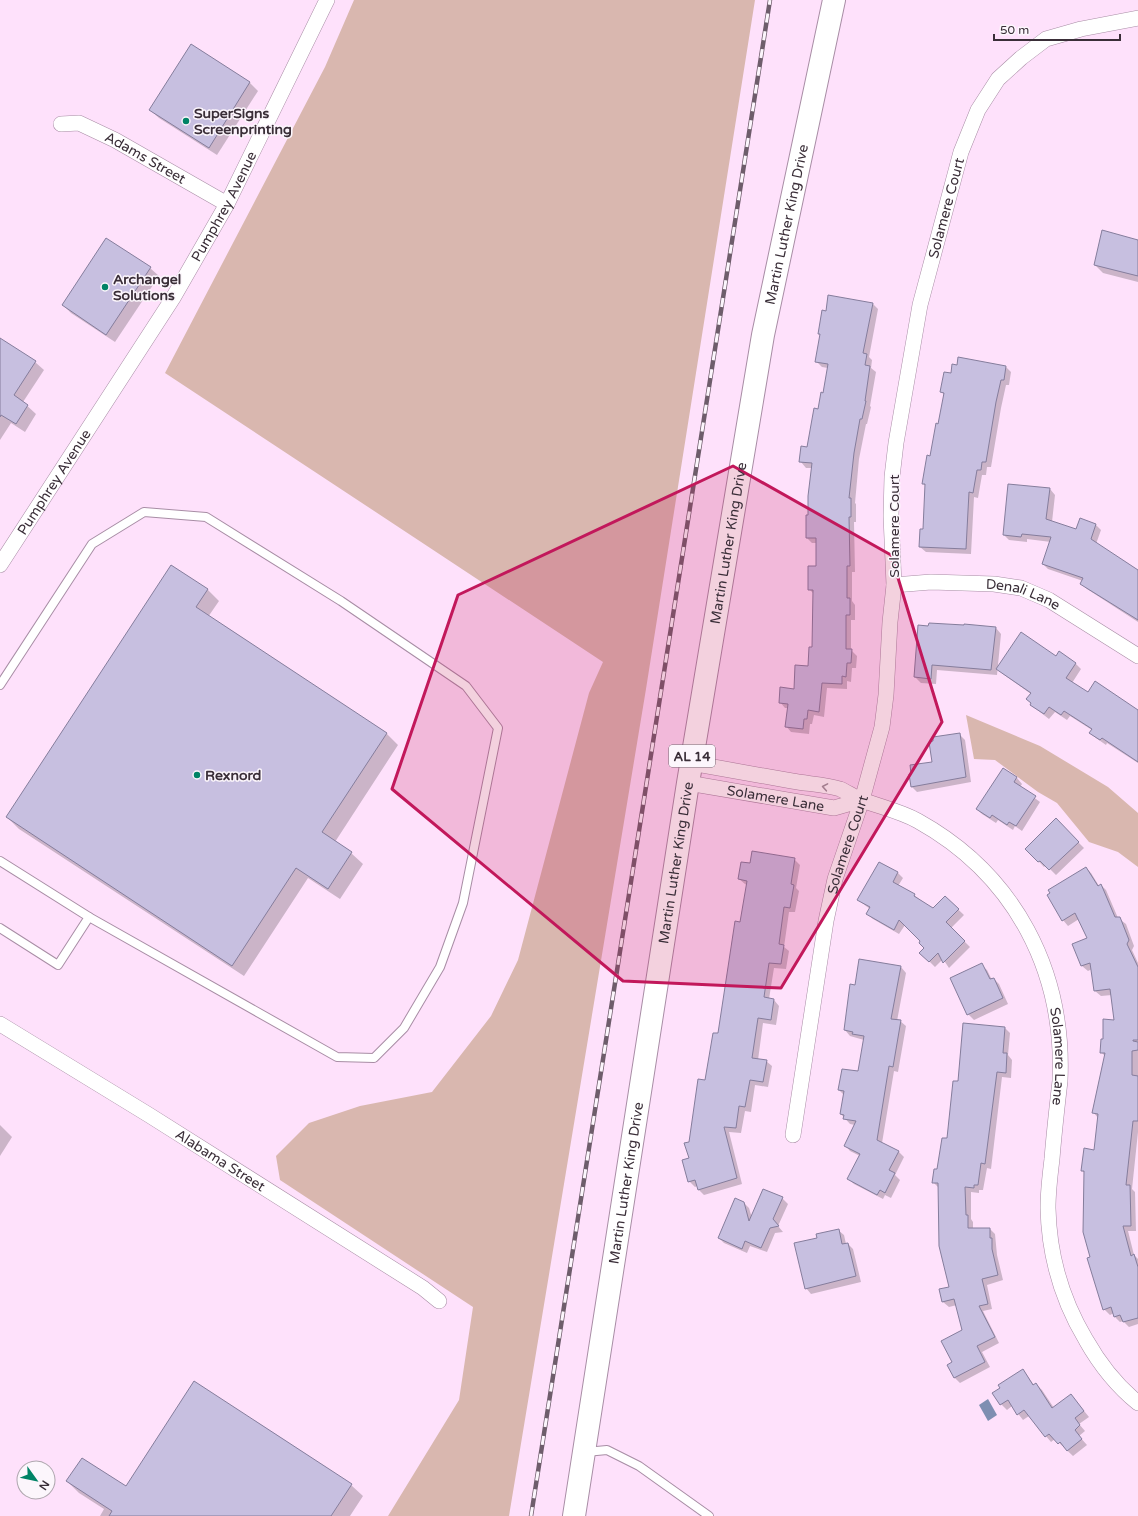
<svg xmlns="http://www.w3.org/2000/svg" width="1138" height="1516" font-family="'Varela Round',sans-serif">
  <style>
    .green { fill: #d9b7af }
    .water { fill: #7e8eb1 }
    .shadow { fill: #0003 }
    .building { fill: #c7bfe0; stroke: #857d9c }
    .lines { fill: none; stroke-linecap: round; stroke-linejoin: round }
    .lane-casing { stroke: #a88da5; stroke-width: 10 }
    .street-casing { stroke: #a88da5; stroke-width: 16 }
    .primary-casing { stroke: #a88da5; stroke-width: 24 }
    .lane { stroke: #fff; stroke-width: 8 }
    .street { stroke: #fff; stroke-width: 15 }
    .primary { stroke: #fff; stroke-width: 22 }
    .rail-casing { stroke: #6e5d6b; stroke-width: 4.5 }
    .rail { stroke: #fcf6fc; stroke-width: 3; stroke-dasharray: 9; stroke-linecap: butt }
    .oneway { stroke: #9c969c }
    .marked { fill: #c2185b; fill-opacity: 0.2; stroke: #c2185b; stroke-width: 3; stroke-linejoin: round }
    .poi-dot { fill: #008366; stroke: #fcf6fc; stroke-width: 1.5 }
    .labels { text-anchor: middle; stroke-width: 3; stroke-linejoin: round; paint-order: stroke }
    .shield { fill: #fcf6fc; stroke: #746a73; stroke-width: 1 }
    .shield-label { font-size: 13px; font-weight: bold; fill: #3a2e38 }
    .poi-label { font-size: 14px; font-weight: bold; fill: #3a2e38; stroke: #fcf6fc; text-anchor: start }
    .street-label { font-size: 14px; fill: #3a2e38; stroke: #fcf6fc }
  </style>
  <rect width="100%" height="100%" fill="#fee1fb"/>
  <g class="green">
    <polygon points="354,0 755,0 646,689 509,1516 388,1516 459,1400 473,1307 280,1180 276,1156 309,1123 360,1106 432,1092 491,1016 518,960 589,693 603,662 165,373 325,67"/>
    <polygon points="966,715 1040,746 1108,787 1138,813 1138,867 1118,852 1089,842 1057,803 1038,792 995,760 974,759"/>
  </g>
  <polygon class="water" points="988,1399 997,1415 988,1421 979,1405"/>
  <g class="shadow">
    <polygon points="249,82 258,91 217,155 159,118 150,110"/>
    <polygon points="1138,241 1138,282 1103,273 1095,265"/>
    <polygon points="150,268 159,276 115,342 71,313 63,305"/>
    <polygon points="873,304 878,309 869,357 872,360 871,368 876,372 870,406 871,407 867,424 866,424 859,459 855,503 856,504 856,522 854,522 855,572 852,572 852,601 855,605 855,620 851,620 851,650 857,656 856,668 852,668 851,682 847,681 847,689 827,688 824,717 814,715 812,724 810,724 809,734 791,732 786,726 788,708 785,708 780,702 795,690 809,667 813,648 814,594 809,589 817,567 817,543 812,543 807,538 812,468 806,468 801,462 807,448 824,394 828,368 822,367 816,361 821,336 819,334"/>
    <polygon points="0,339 35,362 44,370 23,402 36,414 25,432 11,423 0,440"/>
    <polygon points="1006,367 1011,372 1009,385 1006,385 1001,408 991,467 987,467 986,475 982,475 978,498 974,497 971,554 926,552 920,547 924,530 926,486 923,484 939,425 944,395 942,392 951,374"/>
    <polygon points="1050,489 1055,495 1052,522 1077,531 1096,525 1101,530 1096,544 1138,571 1138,622 1087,589 1081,583 1083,581 1048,569 1043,564 1051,542 1027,539 1027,542 1009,540 1004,535"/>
    <polygon points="207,589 219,601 208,617 387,734 398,745 335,842 351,853 363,864 340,899 308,878 244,976 19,829 7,817"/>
    <polygon points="965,626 996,628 1001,634 997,675 937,670 936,684 921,683 915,677"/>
    <polygon points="1056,657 1075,663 1081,669 1072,683 1088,693 1138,711 1138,763 1107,743 1106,745 1096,738 1090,733 1092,730 1070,716 1067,720 1055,712 1049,719 1031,705 1031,694 1003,674 997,669"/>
    <polygon points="959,734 965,740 971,782 917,792 911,786"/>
    <polygon points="1003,769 1017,778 1022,784 1020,787 1040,802 1022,831 1015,826 1013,830 998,820 996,823 982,814 977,809"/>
    <polygon points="1056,820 1084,848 1056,875 1046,865 1044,867 1027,849"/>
    <polygon points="794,859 800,865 796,888 799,891 795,912 789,912 784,947 789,951 786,969 774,968 769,999 774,1000 779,1006 776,1025 763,1023 758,1060 766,1061 772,1066 768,1087 755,1085 751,1112 745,1111 741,1133 729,1132 742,1184 704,1195 698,1189 697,1186 695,1187 689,1181 689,1142 719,1035 741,923 747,885 745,884 739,879 751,864"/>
    <polygon points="1086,868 1091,873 1099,886 1101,885 1106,890 1118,918 1126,924 1134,946 1132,950 1138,963 1138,1132 1132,1189 1135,1192 1136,1231 1128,1231 1134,1255 1138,1259 1138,1324 1129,1327 1123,1321 1120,1322 1115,1317 1114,1313 1110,1315 1104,1309 1091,1258 1085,1173 1082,1171 1095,1151 1098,1118 1094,1113 1105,1056 1101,1052 1104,1040 1116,1021 1112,995 1101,996 1095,991 1092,969 1088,971 1082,966 1073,945 1088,939 1079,919 1068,926 1063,920"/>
    <polygon points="898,873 903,878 898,886 914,895 933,910 945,897 964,915 951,928 970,947 949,968 943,959 935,967 921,953 925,948 921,940 905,925 899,934 873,919 867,914 870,909 858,900"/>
    <polygon points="981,965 987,970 992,980 994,979 999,984 1008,1004 974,1020 968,1014"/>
    <polygon points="901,967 906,973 897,1021 900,1021 906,1026 898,1072 894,1071 882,1143 899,1152 904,1157 895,1175 900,1180 891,1198 885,1195 883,1199 854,1184 848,1179 860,1156 850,1151 845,1145 855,1125 850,1124 841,1114 844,1095 839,1090 859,1072 864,1040 850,1036 845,1030 855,986"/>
    <polygon points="1005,1028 1010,1033 1008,1055 1012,1060 1011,1078 1002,1077 991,1169 987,1168 983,1190 979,1190 979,1193 971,1192 971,1219 973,1222 973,1229 990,1229 995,1234 997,1255 1003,1280 987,1285 992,1309 983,1311 999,1343 982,1352 990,1367 960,1383 954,1377 954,1363 963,1331 957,1305 949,1307 943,1302 950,1288 939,1188 933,1182 948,1140 959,1082"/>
    <polygon points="0,1125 12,1137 0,1156"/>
    <polygon points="782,1198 788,1204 778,1226 783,1232 775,1233 767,1252 750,1246 747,1253 724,1243 719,1238 743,1202 749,1208 752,1218"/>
    <polygon points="838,1230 844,1235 846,1244 848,1244 853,1249 861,1282 811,1294 806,1288 818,1238"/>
    <polygon points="1023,1370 1034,1385 1036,1384 1042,1390 1054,1408 1071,1395 1089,1417 1079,1424 1085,1431 1079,1436 1087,1445 1073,1456 1055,1439 1051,1442 1029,1416 1023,1420 1012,1406 1007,1410 1001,1404 994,1393"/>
    <polygon points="194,1383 351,1485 363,1496 350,1516 100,1516 104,1509 79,1493 67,1481 126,1488"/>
  </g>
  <g class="building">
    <polygon points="191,44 250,82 209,148 149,110"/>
    <polygon points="1102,230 1138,240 1138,276 1094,265"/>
    <polygon points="106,238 151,267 106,335 62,305"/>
    <polygon points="828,295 873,303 863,353 867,354 865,365 870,366 865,401 866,401 862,419 860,419 854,453 849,498 851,498 851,517 849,517 850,566 847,566 847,598 850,598 850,615 846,615 846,649 852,649 851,663 847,663 846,677 842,676 842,684 822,683 819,712 808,710 807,719 804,719 803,729 785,727 788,704 779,703 780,687 794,689 795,665 808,666 809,647 812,647 813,590 808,590 808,566 816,566 816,538 806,538 806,515 808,515 808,496 812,463 799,462 801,446 807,447 814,408 818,409 821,392 823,393 828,364 815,362 820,334 818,334 822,310 826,311"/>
    <polygon points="0,338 36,361 14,395 28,405 16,424 1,415 0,417"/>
    <polygon points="958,357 1006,366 1004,380 1001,380 996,402 986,462 982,462 981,470 977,470 973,493 969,492 966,549 919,547 920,529 923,529 925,484 922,484 927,455 930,456 936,423 938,424 944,393 940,392 944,372 951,373 952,364 957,365"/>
    <polygon points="1008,484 1050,488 1046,519 1076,529 1080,518 1096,524 1091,539 1138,570 1138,620 1080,584 1083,578 1042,564 1051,537 1022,534 1021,537 1003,535"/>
    <polygon points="171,565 208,589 196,607 387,733 322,832 352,852 328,889 296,868 232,966 6,817"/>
    <polygon points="929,623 964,625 964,624 996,627 991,670 932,665 931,679 914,677 918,625 928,626"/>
    <polygon points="1021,632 1056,656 1059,651 1076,663 1066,678 1088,692 1095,681 1138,710 1138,762 1102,738 1100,740 1089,733 1092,729 1064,711 1061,715 1049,707 1044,714 1030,705 1031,703 1026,699 1031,693 996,669"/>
    <polygon points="960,733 966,777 911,787 909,774 911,774 910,765 932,762 929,742 933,741 933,737"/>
    <polygon points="1003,768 1017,777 1014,782 1036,796 1016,826 1009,822 1007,825 992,815 990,818 976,809"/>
    <polygon points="1056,818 1079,842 1049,870 1040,861 1038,862 1025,849"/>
    <polygon points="752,851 795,858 791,884 794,885 790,908 784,907 779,944 784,945 781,964 769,963 764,997 774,999 771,1020 758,1018 752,1058 767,1060 763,1082 750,1080 745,1107 739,1106 736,1128 724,1127 737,1178 698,1190 695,1180 688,1182 682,1160 689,1158 684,1143 689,1142 698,1079 705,1080 713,1033 718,1033 735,921 740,922 747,881 738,879 741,862 750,863"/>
    <polygon points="879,862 898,872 893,882 915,894 914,896 933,908 945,896 959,909 946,922 965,941 943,963 938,953 929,962 919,953 924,948 919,943 920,941 899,920 894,930 866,914 870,907 857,900"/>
    <polygon points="1086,867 1098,886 1101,884 1115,917 1120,917 1129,940 1127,944 1138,967 1138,1040 1133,1040 1133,1041 1138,1042 1138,1050 1132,1051 1132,1075 1138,1076 1138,1121 1133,1121 1126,1185 1130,1185 1131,1226 1123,1226 1131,1256 1134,1254 1138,1267 1138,1318 1123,1322 1120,1315 1114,1317 1111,1307 1103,1310 1087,1258 1090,1257 1083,1232 1084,1171 1081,1171 1084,1148 1094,1150 1098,1114 1092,1113 1105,1053 1100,1053 1101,1039 1103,1039 1103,1019 1114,1020 1110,989 1094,991 1090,963 1081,966 1072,944 1087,938 1075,913 1062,921 1047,895 1050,893 1048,890"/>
    <polygon points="859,959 901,966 891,1019 901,1020 893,1067 889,1066 877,1140 899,1151 889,1170 895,1173 885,1193 880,1190 877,1195 847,1179 860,1154 844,1146 856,1121 843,1119 844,1115 840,1114 844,1091 838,1090 842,1069 858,1071 864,1036 852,1034 853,1032 844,1030 850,984 855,985"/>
    <polygon points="982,963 990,979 994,978 1003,998 967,1015 950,978"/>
    <polygon points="963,1023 1005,1027 1003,1053 1007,1053 1006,1073 997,1072 985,1164 981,1163 978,1185 974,1185 974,1188 965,1187 966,1215 968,1215 968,1228 990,1228 990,1238 992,1238 992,1249 998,1275 982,1279 988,1304 979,1306 995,1337 977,1346 985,1362 954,1378 947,1365 952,1362 941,1341 962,1330 954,1299 942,1302 939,1289 949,1287 939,1246 938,1183 932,1183 934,1169 937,1169 942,1138 947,1138 953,1081 958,1081"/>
    <polygon points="763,1189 783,1197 773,1219 779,1226 770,1228 761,1248 745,1241 742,1249 718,1238 735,1198 744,1202 749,1221"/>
    <polygon points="839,1229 842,1244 848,1243 856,1276 805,1289 794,1243 817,1238 816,1234"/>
    <polygon points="1023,1369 1033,1385 1036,1383 1052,1408 1071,1394 1084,1411 1075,1418 1080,1425 1075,1430 1082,1439 1067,1451 1060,1442 1058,1444 1049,1434 1045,1437 1024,1410 1017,1415 1008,1400 1000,1405 992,1393 1000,1388 998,1385"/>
    <polygon points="194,1381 352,1484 331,1516 109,1516 112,1511 66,1481 82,1458 126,1486"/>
  </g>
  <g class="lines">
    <g class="lane-casing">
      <g id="lane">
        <polyline points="0,685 92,544 144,512 206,517 341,601 466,686 498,728 463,903 440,967 404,1028 374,1058 337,1057 89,917"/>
        <polyline points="0,861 89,917 58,965 0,928"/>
        <polyline points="586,1452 607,1450 639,1466 709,1516"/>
      </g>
    </g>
    <g class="street-casing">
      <g id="street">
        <path id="s1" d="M61,124L79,123L115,140L227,204"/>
        <path id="s2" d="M0,565L173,298L227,204L327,0"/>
        <path id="s3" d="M894,585L931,582L994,584L1021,588L1049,600L1138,656"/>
        <path id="s4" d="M691,763C725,769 759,775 792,781C807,784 825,784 840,789C847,792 854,797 862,800C880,807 900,811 918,821C1015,875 1065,971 1060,1081C1057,1107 1054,1133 1052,1159C1050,1175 1048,1192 1048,1208C1049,1255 1062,1300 1086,1340C1099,1363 1117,1386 1138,1403"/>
        <path id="s5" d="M688,783L834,808L862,800"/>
        <path id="s6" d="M0,1024L149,1115L423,1288L439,1301"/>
        <path id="s7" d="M793,1135L826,921L835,879L862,800L882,727L886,695L890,622L894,585L891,516L892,477L896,443L920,305L961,152L978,110L998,79L1021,58L1046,39L1081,29L1138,18"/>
      </g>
    </g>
    <g class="primary-casing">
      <g id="primary">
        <path id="s8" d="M574,1516L688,783L763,335L834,0"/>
      </g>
    </g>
    <use href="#lane" class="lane"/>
    <use href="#street" class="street"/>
    <use href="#primary" class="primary"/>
    <g class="rail-casing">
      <polyline id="rail" points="531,1516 770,0"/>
    </g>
    <use href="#rail" class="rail"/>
  </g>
  <defs><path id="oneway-chevron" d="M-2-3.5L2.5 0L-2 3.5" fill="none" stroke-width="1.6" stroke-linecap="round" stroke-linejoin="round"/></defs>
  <use class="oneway" href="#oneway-chevron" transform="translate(825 787) rotate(-170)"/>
  <path class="marked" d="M733,466L891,555L942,722L781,988L623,981L392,789L458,595Z"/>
  <g class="poi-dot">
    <circle cx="186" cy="121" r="4"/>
    <circle cx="105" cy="287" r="4"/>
    <circle cx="197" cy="775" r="4"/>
  </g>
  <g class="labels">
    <rect class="shield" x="669" y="745" width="46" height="22" rx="3"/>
    <g class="shield-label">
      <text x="692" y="761">AL 14</text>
    </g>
    <g class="poi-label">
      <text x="194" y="118">SuperSigns<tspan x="194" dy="16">Screenprinting</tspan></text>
      <text x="113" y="284">Archangel<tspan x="113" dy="16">Solutions</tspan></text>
      <text x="205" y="780">Rexnord</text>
    </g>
    <g class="street-label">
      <text dy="5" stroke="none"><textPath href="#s1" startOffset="93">Adams Street</textPath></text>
      <text dy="5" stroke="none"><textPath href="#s2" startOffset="423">Pumphrey Avenue</textPath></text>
      <text dy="5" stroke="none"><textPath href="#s7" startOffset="944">Solamere Court</textPath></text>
      <text dy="5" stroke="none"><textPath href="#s8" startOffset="1309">Martin Luther King Drive</textPath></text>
      <text dy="5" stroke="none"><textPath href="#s2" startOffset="99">Pumphrey Avenue</textPath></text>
      <text transform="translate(894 526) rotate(-90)" y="5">Solamere Court</text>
      <text dy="5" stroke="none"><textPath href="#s8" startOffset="985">Martin Luther King Drive</textPath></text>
      <text dy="5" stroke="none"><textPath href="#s3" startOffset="131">Denali Lane</textPath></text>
      <text dy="5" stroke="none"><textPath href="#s5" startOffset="89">Solamere Lane</textPath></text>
      <text dy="5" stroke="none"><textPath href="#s7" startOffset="296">Solamere Court</textPath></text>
      <text dy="5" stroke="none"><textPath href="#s8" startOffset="661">Martin Luther King Drive</textPath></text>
      <text dy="5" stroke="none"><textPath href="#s4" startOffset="524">Solamere Lane</textPath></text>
      <text dy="5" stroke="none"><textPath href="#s6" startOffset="259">Alabama Street</textPath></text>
      <text dy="5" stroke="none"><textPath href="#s8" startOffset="337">Martin Luther King Drive</textPath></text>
    </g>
  </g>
  <g transform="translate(36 1480) rotate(123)"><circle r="19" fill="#fcf6fc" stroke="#aea6ae"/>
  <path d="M0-3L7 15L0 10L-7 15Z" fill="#008366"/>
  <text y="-6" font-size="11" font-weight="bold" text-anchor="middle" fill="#3a2e38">N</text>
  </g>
  <path d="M994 34v6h126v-6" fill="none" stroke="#3a2e38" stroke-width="2"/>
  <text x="1000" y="34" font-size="12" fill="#3a2e38" stroke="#fcf6fc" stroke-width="3" paint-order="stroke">50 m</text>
</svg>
